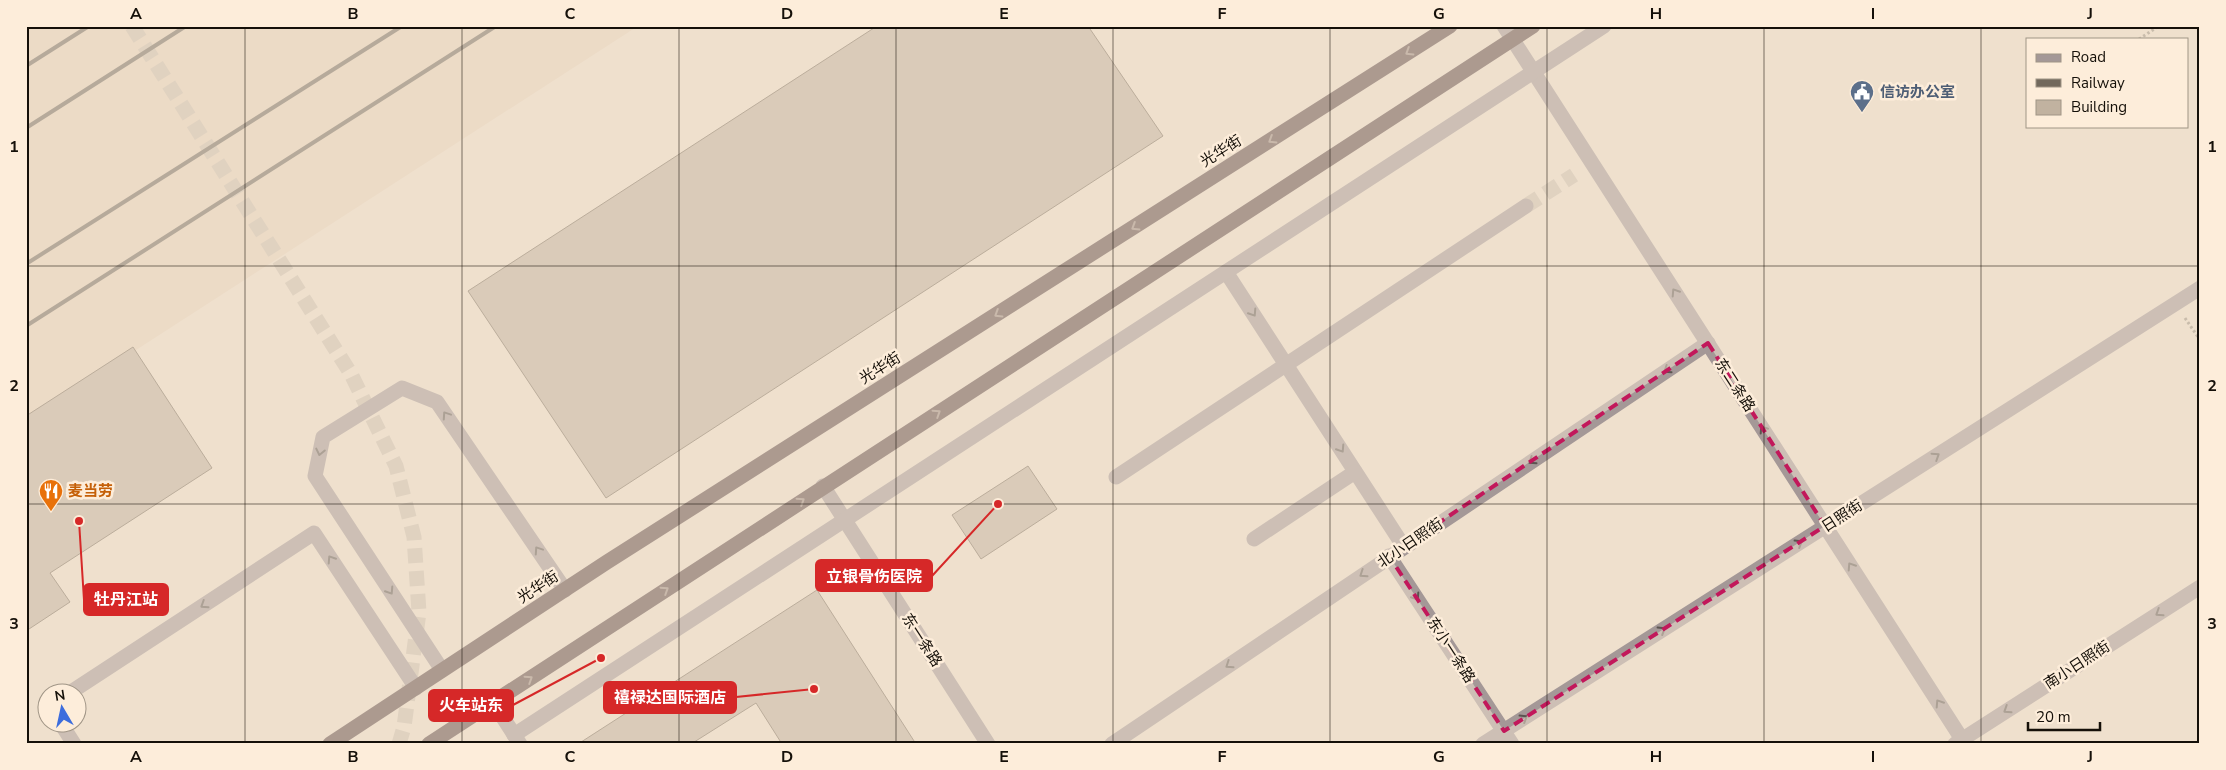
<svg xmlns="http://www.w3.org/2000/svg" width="2226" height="770" font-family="'Nunito Sans','Noto Sans SC',sans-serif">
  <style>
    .built { fill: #e9d4bc }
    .building { fill: #c1b2a0; stroke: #7d6f5e }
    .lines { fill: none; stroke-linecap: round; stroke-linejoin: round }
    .minor-tunnel { stroke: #cec1b0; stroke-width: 15; stroke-dasharray: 15 8; stroke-linecap: butt }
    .path { stroke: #9c9182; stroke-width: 3; stroke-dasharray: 2.5 2.5; stroke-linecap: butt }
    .minor { stroke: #a49897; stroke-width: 15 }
    .highway { stroke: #5c4644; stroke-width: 15 }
    .rail { stroke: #72695d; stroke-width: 4 }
    .oneway { stroke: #9c8980 }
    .oneway2 { stroke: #5c5450 }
    .marked { fill: none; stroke: #c2185b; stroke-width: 4; stroke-dasharray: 10 6; stroke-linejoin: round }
    .grid { fill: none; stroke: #151009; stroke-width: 1; stroke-opacity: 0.55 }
    .labels { text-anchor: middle; stroke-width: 5; stroke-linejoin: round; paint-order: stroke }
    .service-label { font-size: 15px; font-weight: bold; fill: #4e5e75; stroke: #fdedda; text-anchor: start }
    .street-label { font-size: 15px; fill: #151009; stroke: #fdedda }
    .food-label { font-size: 15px; font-weight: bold; fill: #c56008; stroke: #fdedda; text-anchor: start }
    .leader { fill: none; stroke: #d62828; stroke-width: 2 }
    .callout-dot { fill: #d62828; stroke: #fdedda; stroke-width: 2 }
    .callout { fill: #d62828; stroke: #d62828; stroke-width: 2 }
    .callout-label { font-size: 16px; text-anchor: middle; font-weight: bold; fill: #fff }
    .neatline { fill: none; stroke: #151009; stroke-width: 2 }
    .grid-label { font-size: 16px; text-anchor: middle; font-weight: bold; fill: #151009 }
  </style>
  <rect width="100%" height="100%" fill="#efe0cd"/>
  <polygon class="built" points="26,26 638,26 26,421"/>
  <g class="building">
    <polygon points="877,26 1088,26 1163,136 606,498 468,291"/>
    <polygon points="133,347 212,468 50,573 70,602 26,631 26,416"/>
    <polygon points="1028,466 1057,509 981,559 952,515"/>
    <polygon points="817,590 916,744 782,744 756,703 691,744 578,744"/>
  </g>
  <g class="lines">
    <g class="minor-tunnel">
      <polyline points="132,26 351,374 396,466 414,537 419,612 404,727 399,744"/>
      <polyline points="1526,206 1574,175"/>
    </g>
    <g class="path">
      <polyline points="2139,39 2159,26"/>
      <polyline points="2185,318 2200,340"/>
    </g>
    <g class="minor">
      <polyline points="1504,26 1965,744"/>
      <polyline points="1226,272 1404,547"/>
      <polyline points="1116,477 1526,206"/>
      <polyline points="823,486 988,744"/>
      <polyline points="1254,539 1355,472"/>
      <polyline points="1389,556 1512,744"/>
      <polyline points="442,670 315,476 323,437 402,388 437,402 565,590"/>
      <polyline points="71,692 314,533 416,688"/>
      <polyline points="493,702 520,744"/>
      <polyline points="60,722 74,744"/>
      <polyline points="514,735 1604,26"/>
      <polyline points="1112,744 1708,343"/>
      <polyline points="1483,744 2200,288"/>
      <polyline points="1955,744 2200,587"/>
    </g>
    <g class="highway">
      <polyline points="330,744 607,562 1450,26"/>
      <polyline points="429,744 1533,26"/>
    </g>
    <g class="rail">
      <polyline points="26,66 89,26"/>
      <polyline points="26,128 186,26"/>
      <polyline points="26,264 402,26"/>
      <polyline points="26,326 496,26"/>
    </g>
  </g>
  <defs><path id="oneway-chevron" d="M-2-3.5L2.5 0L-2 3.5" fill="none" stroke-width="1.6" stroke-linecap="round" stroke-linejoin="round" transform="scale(1.25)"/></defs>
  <g class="oneway">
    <use href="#oneway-chevron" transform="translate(1409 52) rotate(148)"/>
    <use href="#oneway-chevron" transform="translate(1272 140) rotate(148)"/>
    <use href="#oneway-chevron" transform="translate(1135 227) rotate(148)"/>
    <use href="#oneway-chevron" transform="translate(998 314) rotate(148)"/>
    <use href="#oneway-chevron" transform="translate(937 413) rotate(-33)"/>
    <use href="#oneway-chevron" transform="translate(801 501) rotate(-33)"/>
    <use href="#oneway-chevron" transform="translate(665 590) rotate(-33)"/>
    <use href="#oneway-chevron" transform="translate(529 679) rotate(-33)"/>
  </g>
  <g class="oneway2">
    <use href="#oneway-chevron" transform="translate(1675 292) rotate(-123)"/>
    <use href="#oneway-chevron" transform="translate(1253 313) rotate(57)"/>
    <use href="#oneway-chevron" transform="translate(1667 370) rotate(146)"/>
    <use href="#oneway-chevron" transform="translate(446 415) rotate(-124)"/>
    <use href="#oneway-chevron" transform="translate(1763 429) rotate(-123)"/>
    <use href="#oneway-chevron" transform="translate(1341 449) rotate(57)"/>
    <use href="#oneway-chevron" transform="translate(320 452) rotate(102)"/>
    <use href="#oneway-chevron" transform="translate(1936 456) rotate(-33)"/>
    <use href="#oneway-chevron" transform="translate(1532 461) rotate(146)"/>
    <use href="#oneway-chevron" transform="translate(1799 543) rotate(-32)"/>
    <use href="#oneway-chevron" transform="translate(538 550) rotate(-124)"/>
    <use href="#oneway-chevron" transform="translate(331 559) rotate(-123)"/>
    <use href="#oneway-chevron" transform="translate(1851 566) rotate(-123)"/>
    <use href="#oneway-chevron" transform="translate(1363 574) rotate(146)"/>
    <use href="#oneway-chevron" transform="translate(390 591) rotate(57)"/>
    <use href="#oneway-chevron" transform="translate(1416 597) rotate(57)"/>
    <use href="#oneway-chevron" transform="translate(204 605) rotate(147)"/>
    <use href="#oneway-chevron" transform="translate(2159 613) rotate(147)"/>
    <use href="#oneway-chevron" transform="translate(1662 630) rotate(-32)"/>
    <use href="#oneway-chevron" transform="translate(1229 665) rotate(146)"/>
    <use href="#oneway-chevron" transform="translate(1939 703) rotate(-123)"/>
    <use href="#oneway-chevron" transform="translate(2007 710) rotate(147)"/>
    <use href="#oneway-chevron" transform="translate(1524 718) rotate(-32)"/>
  </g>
  <path d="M0 0H2226V770H0ZM1708,343L1825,526L1504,731L1389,556Z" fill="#efe0cd" fill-opacity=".55" fill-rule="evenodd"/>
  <path class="marked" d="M1708,343L1825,526L1504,731L1389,556Z"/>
  <path class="grid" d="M245,26V744M462,26V744M679,26V744M896,26V744M1113,26V744M1330,26V744M1547,26V744M1764,26V744M1981,26V744M26,266H2200M26,504H2200"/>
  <defs>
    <g id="civic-pin" transform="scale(1.25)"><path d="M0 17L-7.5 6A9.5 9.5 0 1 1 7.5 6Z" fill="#5c6f8a" stroke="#fdedda"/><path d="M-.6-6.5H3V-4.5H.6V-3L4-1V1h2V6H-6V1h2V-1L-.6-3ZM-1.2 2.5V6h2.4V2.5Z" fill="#fff"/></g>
    <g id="restaurant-pin" transform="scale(1.25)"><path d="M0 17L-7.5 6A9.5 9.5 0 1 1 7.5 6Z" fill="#e8710a" stroke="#fdedda"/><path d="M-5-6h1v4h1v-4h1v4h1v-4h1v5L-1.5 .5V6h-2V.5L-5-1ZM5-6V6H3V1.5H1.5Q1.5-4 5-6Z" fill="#fff"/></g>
  </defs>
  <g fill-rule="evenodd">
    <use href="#civic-pin" x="1862" y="92"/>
    <use href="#restaurant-pin" x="51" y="491"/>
  </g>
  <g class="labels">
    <g class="service-label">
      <text x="1880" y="97">信访办公室</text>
    </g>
    <g class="street-label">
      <text transform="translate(1221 151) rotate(-32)" y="5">光华街</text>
      <text transform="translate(880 368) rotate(-32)" y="5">光华街</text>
      <text transform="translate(1735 385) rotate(57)" y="5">东二条路</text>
      <text transform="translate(1842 516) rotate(-33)" y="5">日照街</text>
      <text transform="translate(1410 543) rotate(-34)" y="5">北小日照街</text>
      <text transform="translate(538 587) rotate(-33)" y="5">光华街</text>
      <text transform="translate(922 640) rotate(57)" y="5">东一条路</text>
      <text transform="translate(1451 650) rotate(57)" y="5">东小一条路</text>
      <text transform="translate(2077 665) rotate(-33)" y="5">南小日照街</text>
    </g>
    <g class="food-label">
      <text x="68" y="496">麦当劳</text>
    </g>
  </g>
  <path class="leader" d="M998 504L932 576M79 521L84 600M814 689L736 697M601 658L513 705"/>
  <g class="callout-dot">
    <circle cx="998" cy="504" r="5"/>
    <circle cx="79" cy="521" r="5"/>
    <circle cx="814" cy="689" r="5"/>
    <circle cx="601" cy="658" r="5"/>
  </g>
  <g class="callout">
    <rect x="816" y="560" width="116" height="31" rx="5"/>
    <rect x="84" y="584" width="84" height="31" rx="5"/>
    <rect x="604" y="682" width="132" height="31" rx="5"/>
    <rect x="429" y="690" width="84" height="31" rx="5"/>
  </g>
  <g class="callout-label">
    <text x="874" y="582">立银骨伤医院</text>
    <text x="126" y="605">牡丹江站</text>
    <text x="670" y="703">禧禄达国际酒店</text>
    <text x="471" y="711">火车站东</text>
  </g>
  <rect width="2226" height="770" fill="none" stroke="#fdedda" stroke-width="55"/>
  <rect x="2026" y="38" width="162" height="90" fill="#fdedda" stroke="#a09586"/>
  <rect x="2036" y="54" width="25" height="8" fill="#a49897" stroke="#a09586"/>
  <text x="2071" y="62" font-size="15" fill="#151009">Road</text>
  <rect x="2036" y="79" width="25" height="8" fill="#72695d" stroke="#a09586"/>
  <text x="2071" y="88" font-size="15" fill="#151009">Railway</text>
  <rect x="2036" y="100" width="25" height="15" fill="#c1b2a0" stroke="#a09586"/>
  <text x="2071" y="112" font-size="15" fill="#151009">Building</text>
  <g transform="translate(62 708) rotate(351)"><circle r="24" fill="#fdedda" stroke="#a09586"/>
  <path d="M0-4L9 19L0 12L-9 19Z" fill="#3d6ddd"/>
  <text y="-8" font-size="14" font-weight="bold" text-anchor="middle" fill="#151009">N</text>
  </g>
  <path d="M2028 722v8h72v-8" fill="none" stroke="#151009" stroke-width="2.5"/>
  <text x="2036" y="722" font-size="15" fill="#151009" stroke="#fdedda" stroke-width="4" paint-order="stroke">20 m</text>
  <rect x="28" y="28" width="2170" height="714" class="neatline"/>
  <g class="grid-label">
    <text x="136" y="19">A</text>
    <text x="353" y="19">B</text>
    <text x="570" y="19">C</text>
    <text x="787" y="19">D</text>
    <text x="1004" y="19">E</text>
    <text x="1222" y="19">F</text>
    <text x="1439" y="19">G</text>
    <text x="1656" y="19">H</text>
    <text x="1873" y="19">I</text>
    <text x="2090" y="19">J</text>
    <text x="14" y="152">1</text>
    <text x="2212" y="152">1</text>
    <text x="14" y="391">2</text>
    <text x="2212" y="391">2</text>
    <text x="14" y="629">3</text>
    <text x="2212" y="629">3</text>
    <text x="136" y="762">A</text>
    <text x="353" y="762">B</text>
    <text x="570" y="762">C</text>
    <text x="787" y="762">D</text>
    <text x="1004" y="762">E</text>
    <text x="1222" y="762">F</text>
    <text x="1439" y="762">G</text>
    <text x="1656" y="762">H</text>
    <text x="1873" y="762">I</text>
    <text x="2090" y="762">J</text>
  </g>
</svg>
